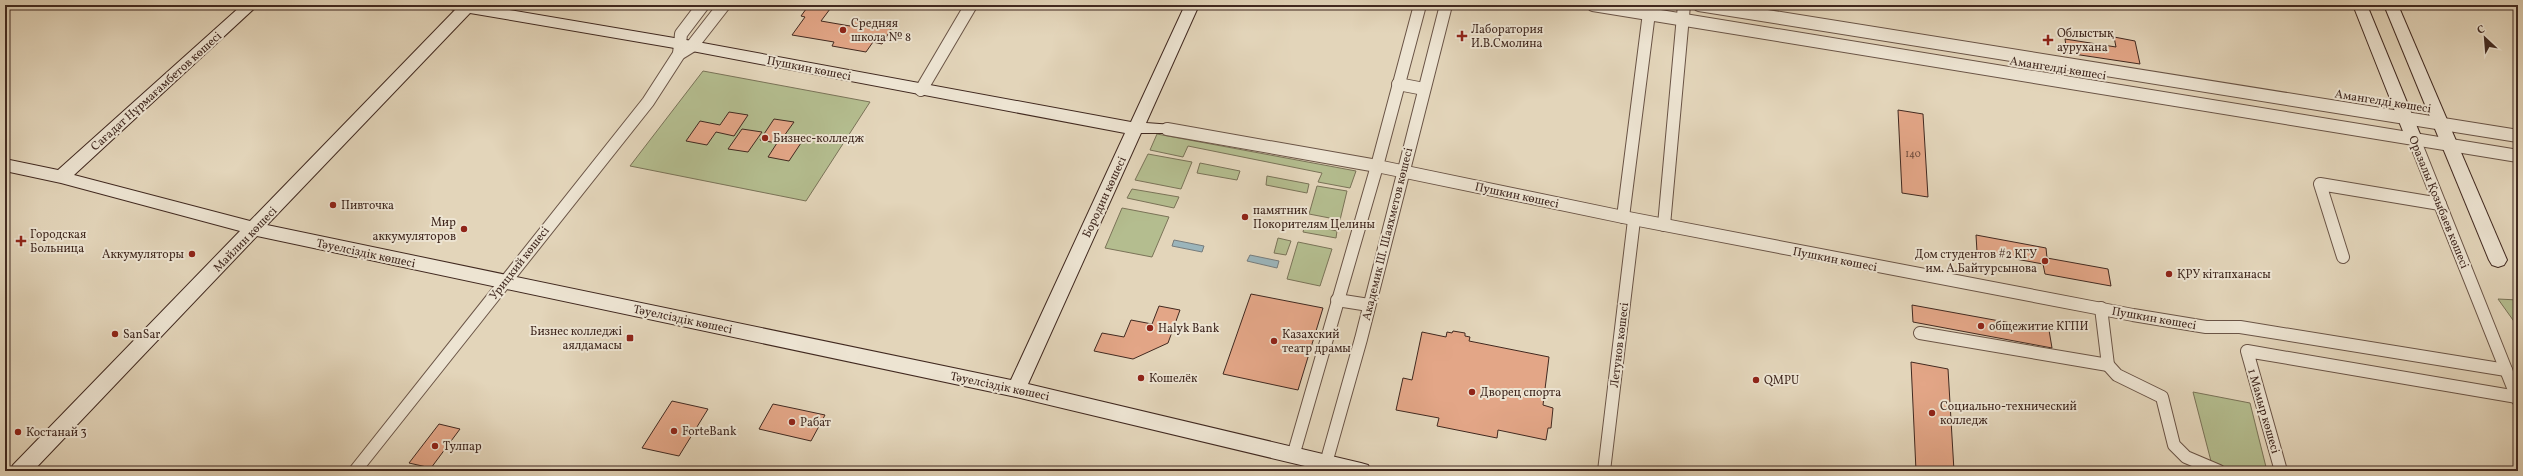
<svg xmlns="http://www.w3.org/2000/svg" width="2523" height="476" font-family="Vollkorn,serif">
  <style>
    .green { fill: #b4bd8f; stroke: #7a7358 }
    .water { fill: #9bb5bb; stroke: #777d7d }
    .building { fill: #e3a687; stroke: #412920 }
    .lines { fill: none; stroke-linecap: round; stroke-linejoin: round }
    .street-casing { stroke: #6a5446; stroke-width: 14 }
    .secondary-casing { stroke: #412920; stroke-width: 2 }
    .street { stroke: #ede4d2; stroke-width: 12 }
    .secondary { fill: #ede4d2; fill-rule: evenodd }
    .poi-dot { fill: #8f2418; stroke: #ede4d2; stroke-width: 1.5 }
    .labels { text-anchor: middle; stroke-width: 4; stroke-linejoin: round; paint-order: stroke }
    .number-label { font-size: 10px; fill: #6a483a }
    .poi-label { font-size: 12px; fill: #412920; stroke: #ede4d2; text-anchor: start }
    .street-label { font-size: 12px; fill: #412920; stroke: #ede4d2 }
  </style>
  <rect width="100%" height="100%" fill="#e3d5ba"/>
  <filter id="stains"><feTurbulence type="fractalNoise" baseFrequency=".005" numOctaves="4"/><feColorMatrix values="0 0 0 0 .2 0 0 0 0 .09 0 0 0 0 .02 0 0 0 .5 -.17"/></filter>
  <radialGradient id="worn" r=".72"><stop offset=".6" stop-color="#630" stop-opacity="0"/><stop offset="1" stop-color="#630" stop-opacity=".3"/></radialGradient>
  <g class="green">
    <polygon points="703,71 870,102 806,201 630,166"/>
    <polygon points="1157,134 1356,171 1350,188 1318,182 1322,173 1188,146 1183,157 1150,150"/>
    <polygon points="1148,154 1192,162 1181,189 1135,180"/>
    <polygon points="1200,163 1240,171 1237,180 1197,173"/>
    <polygon points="1267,176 1309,184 1307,193 1266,185"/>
    <polygon points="1317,186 1347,191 1340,220 1309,214"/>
    <polygon points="1132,189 1179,197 1174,208 1127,198"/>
    <polygon points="1122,208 1169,217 1152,257 1105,248"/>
    <polygon points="1305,224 1337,231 1336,238 1303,232"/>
    <polygon points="1278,238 1291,241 1286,255 1274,253"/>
    <polygon points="1298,242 1332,249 1320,286 1287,279"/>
    <polygon points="2498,299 2518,300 2518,327"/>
    <polygon points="2193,392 2250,403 2267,471 2236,471 2212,465"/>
  </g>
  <g class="water">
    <polygon points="1174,240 1204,246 1202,252 1172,246"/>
    <polygon points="1250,255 1279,261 1277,268 1247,261"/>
  </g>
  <g class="building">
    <polygon points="809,5 833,5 821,21 850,26 855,19 893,26 882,44 873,42 866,52 832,46 834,42 792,35 805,17 801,16"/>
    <polygon points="2114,37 2135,41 2140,64 2067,53 2065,39 2116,47"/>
    <polygon points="1898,110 1923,114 1928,197 1902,193"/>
    <polygon points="729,112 748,115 734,136 716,132 707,145 686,141 700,121 720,125"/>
    <polygon points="774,119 794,122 784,136 803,140 789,161 768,157 777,143 760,140"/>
    <polygon points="742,129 762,132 748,152 728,149"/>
    <polygon points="1976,235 2046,248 2047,258 2108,269 2111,286 2045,274 2043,264 1977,252"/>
    <polygon points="1251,294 1323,308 1298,390 1223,374"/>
    <polygon points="1912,305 2049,330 2052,348 1913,322"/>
    <polygon points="1159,306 1180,310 1168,343 1133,359 1094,351 1102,333 1124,337 1131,320 1152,324"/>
    <polygon points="1453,331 1465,333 1465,336 1470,337 1469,341 1549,357 1543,405 1553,408 1551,428 1548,428 1546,440 1498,430 1497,438 1437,426 1439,418 1396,410 1403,378 1412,380 1422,332 1446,337 1447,332 1452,333"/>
    <polygon points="1911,362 1948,369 1954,471 1916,471"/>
    <polygon points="672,401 708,409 679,456 642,448"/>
    <polygon points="773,404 797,409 825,415 811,441 759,429"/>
    <polygon points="439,424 460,429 431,468 409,463"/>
  </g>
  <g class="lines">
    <g class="street-casing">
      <g id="street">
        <polyline points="1593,5 2518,156"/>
        <polyline points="1699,5 2518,136"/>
        <polyline points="679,54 681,34 703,5"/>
        <polyline points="1398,84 1424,89"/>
        <polyline points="921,90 971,5"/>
        <polyline points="1167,129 1377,166 1623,217 2133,315 2206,327 2240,327 2506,370"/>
        <polyline points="2414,139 2518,400"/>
        <polyline points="1623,217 1650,5"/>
        <polyline points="1664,225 1684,5"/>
        <polyline points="2343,257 2320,184 2440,204"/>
        <polyline points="1337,300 1369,305"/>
        <polyline points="1920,333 2108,365 2101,308"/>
        <polyline points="2108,365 2117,375 2162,397 2174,445 2186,457 2219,471"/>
        <polyline points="1293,456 1377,166 1420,5"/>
        <polyline points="1326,463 1361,339 1446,5"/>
        <polyline points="355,471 648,102 679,54 692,46 724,5"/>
        <polyline points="1604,471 1634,220"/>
        <polyline points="2281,471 2247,351 2517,397"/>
      </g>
    </g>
    <g class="secondary-casing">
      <g id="secondary">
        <path d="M242,5H258L74,175L250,221L455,10L447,8L445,5H480L692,41L1131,122L1185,5H1199L1146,123L1173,125L1175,129L1173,133H1141L1028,384L1361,463L1368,465L1371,471H1326L1016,397L257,236L33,471H10L13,465L240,231L61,183L5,171V159L58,170ZM470,13L692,51L1125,133L1011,380L267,225Z"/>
        <polygon points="2353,5 2367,5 2422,139 2420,143 2408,143 2406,139"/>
        <polygon points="2384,5 2398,5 2507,260 2504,265 2498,267 2492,265 2489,260"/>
      </g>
    </g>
    <use href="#street" class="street"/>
    <use href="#secondary" class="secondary"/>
  </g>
  <g class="poi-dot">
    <circle cx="843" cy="30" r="4"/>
    <path d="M1460 30h4v4h4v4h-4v4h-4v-4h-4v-4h4z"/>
    <path d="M2046 34h4v4h4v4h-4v4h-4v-4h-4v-4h4z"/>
    <circle cx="765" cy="138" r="4"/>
    <circle cx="333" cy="205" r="4"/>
    <circle cx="1245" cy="217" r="4"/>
    <circle cx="464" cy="229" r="4"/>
    <path d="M19 235h4v4h4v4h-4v4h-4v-4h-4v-4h4z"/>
    <circle cx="192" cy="254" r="4"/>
    <circle cx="2045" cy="261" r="4"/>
    <circle cx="2169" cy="274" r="4"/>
    <circle cx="1981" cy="326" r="4"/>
    <circle cx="1150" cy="328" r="4"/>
    <circle cx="115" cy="334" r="4"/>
    <rect x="626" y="334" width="8" height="8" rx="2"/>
    <circle cx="1274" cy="341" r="4"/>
    <circle cx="1141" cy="378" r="4"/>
    <circle cx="1756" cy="380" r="4"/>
    <circle cx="1472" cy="392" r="4"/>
    <circle cx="1932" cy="413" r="4"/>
    <circle cx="792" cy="422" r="4"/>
    <circle cx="674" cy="431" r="4"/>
    <circle cx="18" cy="432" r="4"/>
    <circle cx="435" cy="446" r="4"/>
  </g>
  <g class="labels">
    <g class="number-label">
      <text x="1913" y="157">140</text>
    </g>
    <g class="poi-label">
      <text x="851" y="27">Средняя<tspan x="851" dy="14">школа № 8</tspan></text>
      <text x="1471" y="33">Лаборатория<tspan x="1471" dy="14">И.В.Смолина</tspan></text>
      <text x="2057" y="37">Облыстық<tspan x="2057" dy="14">аурухана</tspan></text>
      <text x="773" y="142">Бизнес-колледж</text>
      <text x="341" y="209">Пивточка</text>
      <text x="1253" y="214">памятник<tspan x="1253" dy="14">Покорителям Целины</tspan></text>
      <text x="456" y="226" text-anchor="end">Мир<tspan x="456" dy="14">аккумуляторов</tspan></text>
      <text x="30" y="238">Городская<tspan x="30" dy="14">Больница</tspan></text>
      <text x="184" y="258" text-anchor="end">Аккумуляторы</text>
      <text x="2037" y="258" text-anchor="end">Дом студентов #2 КГУ<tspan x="2037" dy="14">им. А.Байтурсынова</tspan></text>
      <text x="2177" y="278">ҚРУ кітапханасы</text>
      <text x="1989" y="330">общежитие КГПИ</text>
      <text x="1158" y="332">Halyk Bank</text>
      <text x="622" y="335" text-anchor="end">Бизнес колледжі<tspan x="622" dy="14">аялдамасы</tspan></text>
      <text x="123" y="338">SanSar</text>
      <text x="1282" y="338">Казахский<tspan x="1282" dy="14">театр драмы</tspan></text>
      <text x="1149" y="382">Кошелёк</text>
      <text x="1764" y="384">QMPU</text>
      <text x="1480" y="396">Дворец спорта</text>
      <text x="1940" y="410">Социально-технический<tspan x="1940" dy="14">колледж</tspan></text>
      <text x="800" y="426">Рабат</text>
      <text x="682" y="435">ForteBank</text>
      <text x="26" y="436">Костанай 3</text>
      <text x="443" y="450">Тулпар</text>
    </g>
    <g class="street-label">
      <text transform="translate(809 68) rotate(11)" y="4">Пушкин көшесі</text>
      <text transform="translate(2058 68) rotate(9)" y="4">Амангелді көшесі</text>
      <text transform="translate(156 91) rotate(-42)" y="4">Сағадат Нұрмағамбетов көшесі</text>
      <text transform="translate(2383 101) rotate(9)" y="4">Амангелді көшесі</text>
      <text transform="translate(1517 195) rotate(12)" y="4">Пушкин көшесі</text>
      <text transform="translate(1104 197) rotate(-65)" y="4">Бородин көшесі</text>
      <text transform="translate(2439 202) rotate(68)" y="4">Оразалы Қозыбаев көшесі</text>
      <text transform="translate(1387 234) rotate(-76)" y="4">Академик Ш. Шаяхметов көшесі</text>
      <text transform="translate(245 239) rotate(-46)" y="4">Майлин көшесі</text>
      <text transform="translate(366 253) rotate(12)" y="4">Тәуелсіздік көшесі</text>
      <text transform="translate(1835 259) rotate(11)" y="4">Пушкин көшесі</text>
      <text transform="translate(519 263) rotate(-52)" y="4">Урицкий көшесі</text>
      <text transform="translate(2154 318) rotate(10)" y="4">Пушкин көшесі</text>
      <text transform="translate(683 319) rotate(12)" y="4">Тәуелсіздік көшесі</text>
      <text transform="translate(1619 345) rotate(-83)" y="4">Летунов көшесі</text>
      <text transform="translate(1000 386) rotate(12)" y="4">Тәуелсіздік көшесі</text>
      <text transform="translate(2264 411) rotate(74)" y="4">1 Мамыр көшесі</text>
    </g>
  </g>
  <rect width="2523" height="476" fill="none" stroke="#e3d5ba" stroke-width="20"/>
  <rect x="6" y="6" width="2511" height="464" fill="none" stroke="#412920" stroke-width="2"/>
  <rect x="10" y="10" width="2503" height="456" fill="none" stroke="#412920"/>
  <g transform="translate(2485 38) rotate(334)" stroke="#ede4d2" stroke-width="3" paint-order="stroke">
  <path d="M0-3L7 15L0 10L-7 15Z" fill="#412920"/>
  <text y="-6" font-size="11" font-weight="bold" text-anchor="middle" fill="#412920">С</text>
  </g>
  <rect width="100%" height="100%" filter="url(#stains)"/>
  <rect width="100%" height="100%" fill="url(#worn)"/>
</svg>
